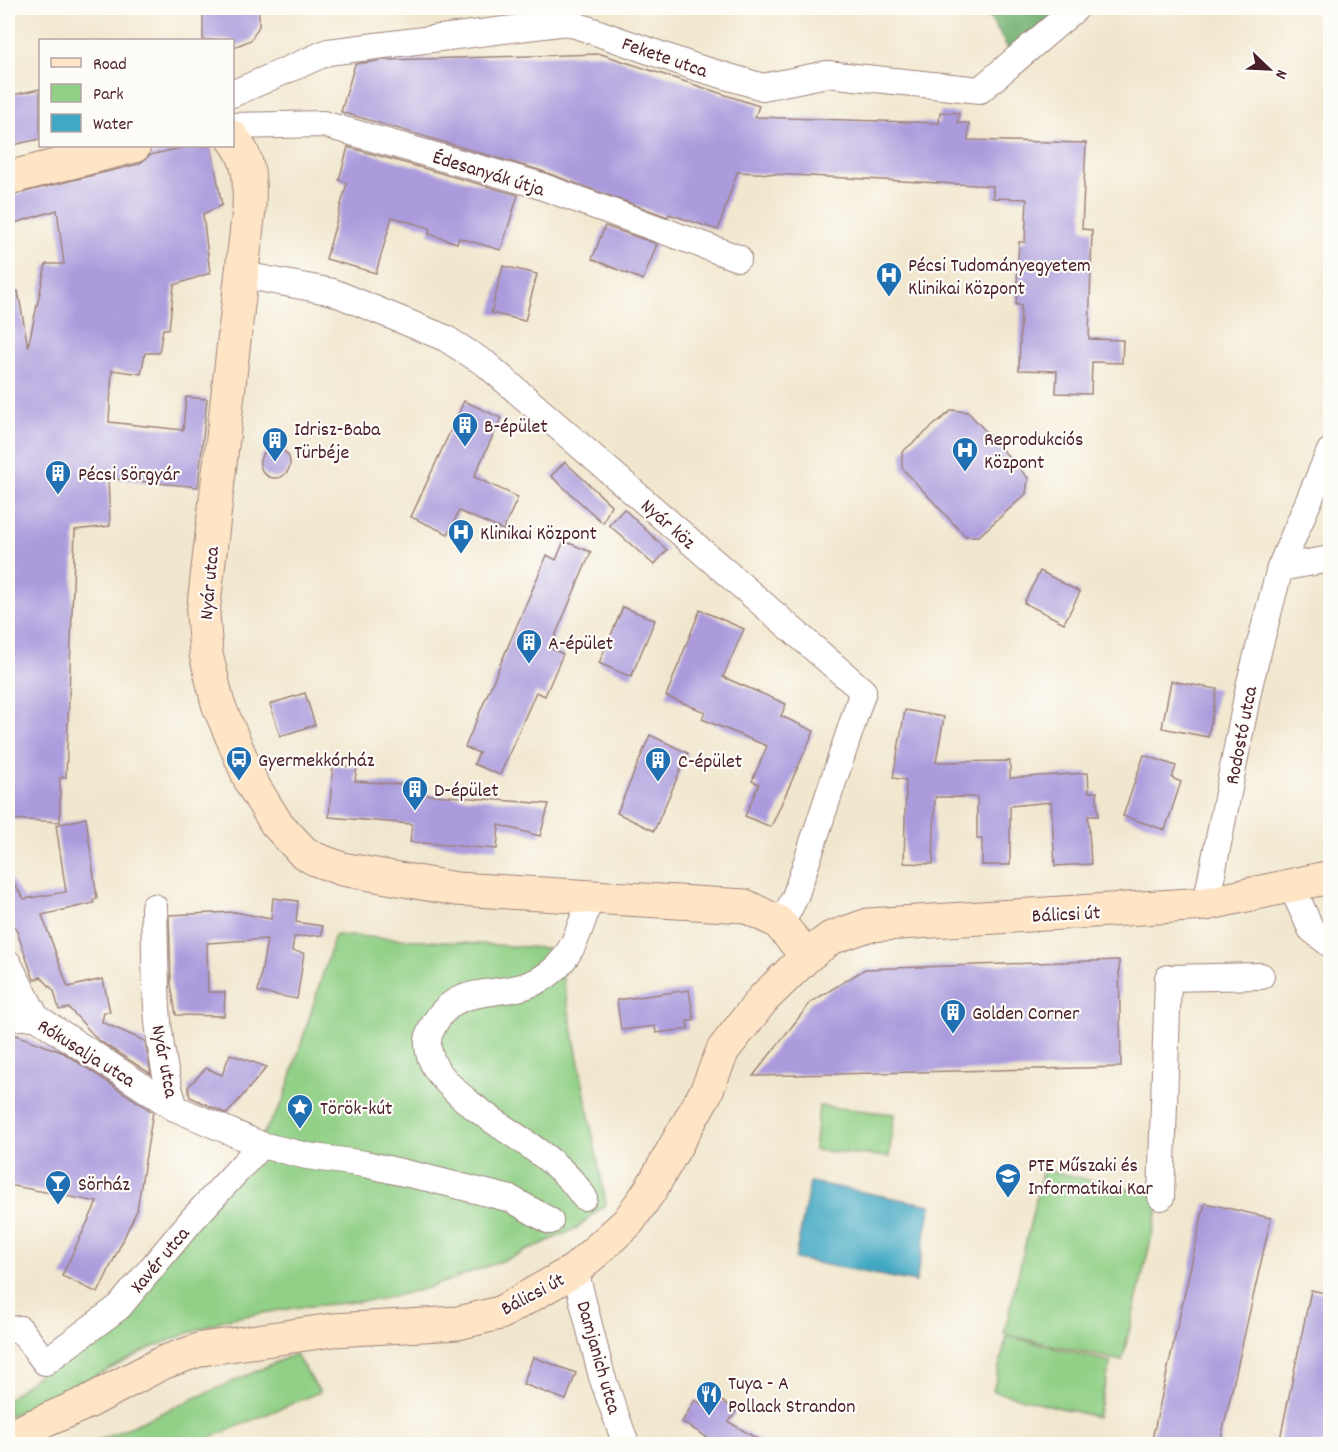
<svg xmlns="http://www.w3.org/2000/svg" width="1338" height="1452" font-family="Dekko,sans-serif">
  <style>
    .green { fill: #91d086; stroke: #6e7858; stroke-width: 1.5 }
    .forest { fill: #74b273; stroke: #5f684f; stroke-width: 1.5 }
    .water { fill: #41a7c2; stroke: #466376; stroke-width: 1.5 }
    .building { fill: #ab9bdd }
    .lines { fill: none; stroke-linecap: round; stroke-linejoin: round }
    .street-casing { stroke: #9e837c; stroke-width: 28 }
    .secondary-casing { stroke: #9e837c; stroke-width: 35 }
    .street { stroke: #fff; stroke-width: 26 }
    .secondary { stroke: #fee5c5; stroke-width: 33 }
    .labels { text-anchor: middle; stroke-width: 4.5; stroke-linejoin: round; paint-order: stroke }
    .street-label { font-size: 20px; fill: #4a1f2b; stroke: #fdfcf7 }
    .poi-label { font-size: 20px; fill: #4a1f2b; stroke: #fdfcf7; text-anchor: start }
  </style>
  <rect width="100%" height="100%" fill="#fdfcf7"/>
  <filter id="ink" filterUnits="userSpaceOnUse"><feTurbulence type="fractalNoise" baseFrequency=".0167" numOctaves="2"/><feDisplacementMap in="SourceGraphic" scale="12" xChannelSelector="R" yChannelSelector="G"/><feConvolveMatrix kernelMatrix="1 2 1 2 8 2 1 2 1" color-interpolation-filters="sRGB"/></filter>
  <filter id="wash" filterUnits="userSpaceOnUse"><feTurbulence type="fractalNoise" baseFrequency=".008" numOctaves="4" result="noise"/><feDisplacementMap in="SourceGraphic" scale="24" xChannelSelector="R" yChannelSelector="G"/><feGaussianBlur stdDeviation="1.35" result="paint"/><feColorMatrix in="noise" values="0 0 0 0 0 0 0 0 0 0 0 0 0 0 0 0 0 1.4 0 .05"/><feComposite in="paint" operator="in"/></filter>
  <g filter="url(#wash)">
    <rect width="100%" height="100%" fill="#f1e7ce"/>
    <g class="green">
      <polygon points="335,935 557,949 606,1204 577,1228 515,1256 428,1288 376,1300 300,1307 226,1319 150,1348 64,1393 8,1416 8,1399 119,1309 233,1182 283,1102"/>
      <polygon points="819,1106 894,1114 889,1157 814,1150"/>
      <polygon points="1043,1169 1161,1197 1122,1361 1004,1334"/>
      <polygon points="1007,1336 1111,1362 1097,1417 993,1391"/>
      <polygon points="295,1354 320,1392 195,1444 91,1444"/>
    </g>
    <polygon class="forest" points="985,8 1065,8 1010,52"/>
    <polygon class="water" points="810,1182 931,1205 916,1282 795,1259"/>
    <g id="blocks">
      <g class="building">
        <polygon points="203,8 259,9 259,26 251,40 232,48 232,40 203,40"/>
        <polygon points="601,54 759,106 755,117 939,123 940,112 959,113 958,123 969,123 968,140 1086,143 1082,229 1092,230 1089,339 1123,340 1122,363 1092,362 1091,394 1056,393 1057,371 1019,370 1021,305 1016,305 1019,242 1025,242 1027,199 993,198 993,186 737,172 718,230 669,214 668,217 539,170 341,112 355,64 386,60"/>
        <polygon points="40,89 40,139 8,146 8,96"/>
        <polygon points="189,146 211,146 222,205 203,214 210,273 174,285 169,329 163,329 159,353 145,353 141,374 112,370 109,422 183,430 186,397 207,399 198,487 108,478 110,526 75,530 66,777 60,778 60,822 8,819 8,292 18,291 28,347 46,264 64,264 57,210 8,225 8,196 139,164 150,155"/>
        <polygon points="348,147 518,195 501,250 459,238 457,243 429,234 430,228 392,217 376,273 326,259 347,183 339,180"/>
        <polygon points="605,226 657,244 643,280 592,259"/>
        <polygon points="503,266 537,274 525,321 491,313"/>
        <polygon points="464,401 501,418 474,477 518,497 503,530 459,511 448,534 411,517"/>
        <polygon points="952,410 968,412 1028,478 1026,494 979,536 965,536 902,468 902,452"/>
        <circle cx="275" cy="463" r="15"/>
        <polygon points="565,462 611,505 603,523 551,476"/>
        <polygon points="624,509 667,550 654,565 609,525"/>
        <polygon points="564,541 591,552 550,648 563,654 545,696 536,692 500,775 474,764 479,753 465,747 547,555 556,560"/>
        <polygon points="1040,571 1080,592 1064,623 1024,603"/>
        <polygon points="623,607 655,620 631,677 599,663"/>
        <polygon points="700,610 744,629 723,677 786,704 781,716 814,731 771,827 745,816 759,784 752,781 767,746 702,719 705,712 666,696"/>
        <polygon points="1171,681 1217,689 1208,737 1162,728"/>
        <polygon points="305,693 315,725 280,736 270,704"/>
        <polygon points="905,710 944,717 936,762 1010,761 1010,778 1088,773 1089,792 1097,792 1098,816 1088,816 1091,864 1055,866 1051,802 1010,806 1010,865 982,865 982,839 977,839 977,797 935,797 933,864 904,863 906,780 893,778"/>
        <polygon points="650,735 688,753 654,831 617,813"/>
        <polygon points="1144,755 1176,766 1172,778 1181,782 1165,830 1123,816"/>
        <polygon points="333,765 357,767 355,781 408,785 408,793 549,804 540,836 499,825 497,849 410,842 412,824 329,817"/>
        <polygon points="86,818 97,899 93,900 94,903 42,915 68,987 103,979 110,1012 104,1012 102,1022 145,1041 151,1074 98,1040 69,1008 59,1010 54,991 41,977 34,980 15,926 8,931 8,875 24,899 66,892 56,825"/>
        <polygon points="273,898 298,901 296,922 322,926 322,935 294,937 292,951 304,953 297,999 258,992 267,939 207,943 208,992 225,992 224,1016 176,1015 171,984 169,915 235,912 271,919"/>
        <polygon points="1119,960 1121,1067 753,1076 811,1002 865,969"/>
        <polygon points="689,990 694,1020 687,1021 688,1029 656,1033 655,1026 621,1030 617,1000"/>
        <polygon points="8,1032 64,1053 153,1112 137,1210 98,1293 62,1276 97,1202 8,1185"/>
        <polygon points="230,1054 267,1067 227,1114 190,1097 188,1087 206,1068 222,1075"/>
        <polygon points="1205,1203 1271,1218 1227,1412 1220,1444 1151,1444"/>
        <polygon points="1311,1290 1330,1294 1330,1444 1279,1444"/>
        <polygon points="533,1357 576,1373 566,1400 523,1384"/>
        <polygon points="695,1400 713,1411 720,1400 737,1410 729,1422 766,1444 718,1444 682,1422"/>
      </g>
    </g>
  </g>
  <g filter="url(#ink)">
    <use href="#blocks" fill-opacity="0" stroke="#9e837c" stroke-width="1.5"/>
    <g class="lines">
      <g class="street-casing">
        <g id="street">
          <polyline points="232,94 328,52 567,22 695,67 763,87 827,74 980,90 1076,8"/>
          <polyline points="232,126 323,124 535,184 738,258"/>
          <polyline points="243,275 333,292 445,338 486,364 863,691 795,897 788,911 778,922"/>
          <polyline points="1280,568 1330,559"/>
          <polyline points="1292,887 1311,929 1330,944"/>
          <polyline points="1206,904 1250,682 1280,568 1330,451"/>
          <path d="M154,907C156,975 153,1042 175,1108"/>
          <polyline points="8,963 36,1017"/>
          <polyline points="8,1017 36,1017 175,1108 261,1145 307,1156 365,1164 427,1178 511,1199 550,1221"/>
          <path d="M584,1197C551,1146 478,1123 439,1073C430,1061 424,1044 431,1030C455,978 501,1002 541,979C573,961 580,928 591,895"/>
          <polyline points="1161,1197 1168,978 1261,976"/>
          <polyline points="575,1270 602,1377 626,1444"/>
          <polyline points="8,1330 20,1329 45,1362 119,1307 191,1221 261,1145"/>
        </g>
      </g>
      <g class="secondary-casing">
        <g id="secondary">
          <path d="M232,137C251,160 250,181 249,209L203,613L206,654L218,704L252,784L276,823L303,852L315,859L342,869L456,889L745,906L778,922L807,956L831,938L868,925L1206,904L1330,877"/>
          <polyline points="8,178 134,146"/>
          <polyline points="8,1437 88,1402 162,1363 202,1349 333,1330 458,1323 500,1313 575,1270 628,1222 651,1189 706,1092 723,1050 763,999 807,956"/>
        </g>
      </g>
      <use href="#street" class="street"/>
      <use href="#secondary" class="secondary"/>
    </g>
  </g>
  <defs>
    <g id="hospital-pin" transform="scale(1.35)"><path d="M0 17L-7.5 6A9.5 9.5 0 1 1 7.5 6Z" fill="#1f6fb2" stroke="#fdfcf7"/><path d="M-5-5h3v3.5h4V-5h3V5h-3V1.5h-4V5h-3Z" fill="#fff"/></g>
    <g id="building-pin" transform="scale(1.35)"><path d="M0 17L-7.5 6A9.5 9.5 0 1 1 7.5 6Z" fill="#1f6fb2" stroke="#fdfcf7"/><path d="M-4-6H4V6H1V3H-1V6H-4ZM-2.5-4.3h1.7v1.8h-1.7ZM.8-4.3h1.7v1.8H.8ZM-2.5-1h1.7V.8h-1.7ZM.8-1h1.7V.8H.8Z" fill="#fff"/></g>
    <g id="bus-pin" transform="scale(1.35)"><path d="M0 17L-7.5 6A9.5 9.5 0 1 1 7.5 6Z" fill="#1f6fb2" stroke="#fdfcf7"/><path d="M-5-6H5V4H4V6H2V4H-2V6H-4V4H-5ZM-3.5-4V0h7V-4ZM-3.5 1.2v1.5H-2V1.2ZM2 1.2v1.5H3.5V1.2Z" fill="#fff"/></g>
    <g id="sight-pin" transform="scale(1.35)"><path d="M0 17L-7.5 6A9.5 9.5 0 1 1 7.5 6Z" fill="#1f6fb2" stroke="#fdfcf7"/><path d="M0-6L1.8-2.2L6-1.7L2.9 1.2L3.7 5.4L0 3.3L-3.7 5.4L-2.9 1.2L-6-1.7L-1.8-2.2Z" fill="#fff"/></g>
    <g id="university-pin" transform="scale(1.35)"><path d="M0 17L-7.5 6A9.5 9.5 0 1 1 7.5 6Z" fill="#1f6fb2" stroke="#fdfcf7"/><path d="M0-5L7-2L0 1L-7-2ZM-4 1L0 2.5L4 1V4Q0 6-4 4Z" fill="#fff"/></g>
    <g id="bar-pin" transform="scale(1.35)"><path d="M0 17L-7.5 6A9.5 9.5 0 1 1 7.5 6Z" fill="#1f6fb2" stroke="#fdfcf7"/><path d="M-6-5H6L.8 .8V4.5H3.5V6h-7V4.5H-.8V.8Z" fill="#fff"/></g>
    <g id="restaurant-pin" transform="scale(1.35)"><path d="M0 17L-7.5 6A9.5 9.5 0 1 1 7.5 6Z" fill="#1f6fb2" stroke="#fdfcf7"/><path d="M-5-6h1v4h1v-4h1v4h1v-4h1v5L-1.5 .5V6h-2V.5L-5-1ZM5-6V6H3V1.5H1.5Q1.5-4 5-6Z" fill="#fff"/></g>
  </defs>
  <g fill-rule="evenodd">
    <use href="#hospital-pin" x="889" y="275"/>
    <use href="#building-pin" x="465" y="425"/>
    <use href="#building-pin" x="275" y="440"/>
    <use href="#hospital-pin" x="965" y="450"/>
    <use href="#building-pin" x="58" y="473"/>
    <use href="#hospital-pin" x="461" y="532"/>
    <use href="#building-pin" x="529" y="642"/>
    <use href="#bus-pin" x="239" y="759"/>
    <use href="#building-pin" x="658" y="760"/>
    <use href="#building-pin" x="415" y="789"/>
    <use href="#building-pin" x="953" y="1012"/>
    <use href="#sight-pin" x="300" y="1107"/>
    <use href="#university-pin" x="1008" y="1176"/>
    <use href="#bar-pin" x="58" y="1183"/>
    <use href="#restaurant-pin" x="709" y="1394"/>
  </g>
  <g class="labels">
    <g class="street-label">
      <text transform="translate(665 56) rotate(19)" y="7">Fekete utca</text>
      <text transform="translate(489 172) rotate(17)" y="7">Édesanyák útja</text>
      <text transform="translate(669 523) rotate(41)" y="7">Nyár köz</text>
      <text transform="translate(208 583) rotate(-85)" y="7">Nyár utca</text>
      <text transform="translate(1240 735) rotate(-79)" y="7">Rodostó utca</text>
      <text transform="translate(1066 913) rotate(-3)" y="7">Bálicsi út</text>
      <text transform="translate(87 1052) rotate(32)" y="7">Rókusalja utca</text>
      <text transform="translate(166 1061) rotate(79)" y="7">Nyár utca</text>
      <text transform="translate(159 1259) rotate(-50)" y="7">Xavér utca</text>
      <text transform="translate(532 1293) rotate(-28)" y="7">Bálicsi út</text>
      <text transform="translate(600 1357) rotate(74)" y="7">Damjanich utca</text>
    </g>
    <g class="poi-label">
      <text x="908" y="271">Pécsi Tudományegyetem<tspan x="908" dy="23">Klinikai Központ</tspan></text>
      <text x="484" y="432">B-épület</text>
      <text x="294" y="435">Idrisz-Baba<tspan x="294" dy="23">Türbéje</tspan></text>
      <text x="984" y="445">Reprodukciós<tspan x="984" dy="23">Központ</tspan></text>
      <text x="78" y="480">Pécsi Sörgyár</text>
      <text x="480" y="539">Klinikai Központ</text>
      <text x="548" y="649">A-épület</text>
      <text x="258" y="766">Gyermekkórház</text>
      <text x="678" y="767">C-épület</text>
      <text x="434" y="796">D-épület</text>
      <text x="972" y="1019">Golden Corner</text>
      <text x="320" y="1114">Török-kút</text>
      <text x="1028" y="1171">PTE Műszaki és<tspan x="1028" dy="23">Informatikai Kar</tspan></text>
      <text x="78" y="1190">Sörház</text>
      <text x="728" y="1389">Tuya - A<tspan x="728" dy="23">Pollack Strandon</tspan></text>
    </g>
  </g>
  <rect width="1338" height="1452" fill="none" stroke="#fdfcf7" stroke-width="30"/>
  <rect x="39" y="39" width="195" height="108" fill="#fdfcf7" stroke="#b5a4a5" stroke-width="1.5"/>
  <rect x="51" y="58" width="30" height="9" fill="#fee5c5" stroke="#b5a4a5" stroke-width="1.5"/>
  <text x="93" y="69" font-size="18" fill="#4a1f2b">Road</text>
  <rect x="51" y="84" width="30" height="18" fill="#91d086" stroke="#b5a4a5" stroke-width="1.5"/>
  <text x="93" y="99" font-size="18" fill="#4a1f2b">Park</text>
  <rect x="51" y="114" width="30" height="18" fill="#41a7c2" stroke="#b5a4a5" stroke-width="1.5"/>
  <text x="93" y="129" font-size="18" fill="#4a1f2b">Water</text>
  <g transform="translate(1269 69) rotate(113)" stroke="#fdfcf7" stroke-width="4.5" paint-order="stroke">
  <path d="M0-4.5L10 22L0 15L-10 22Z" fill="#4a1f2b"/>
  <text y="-9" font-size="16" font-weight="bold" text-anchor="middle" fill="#4a1f2b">N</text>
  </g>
</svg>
